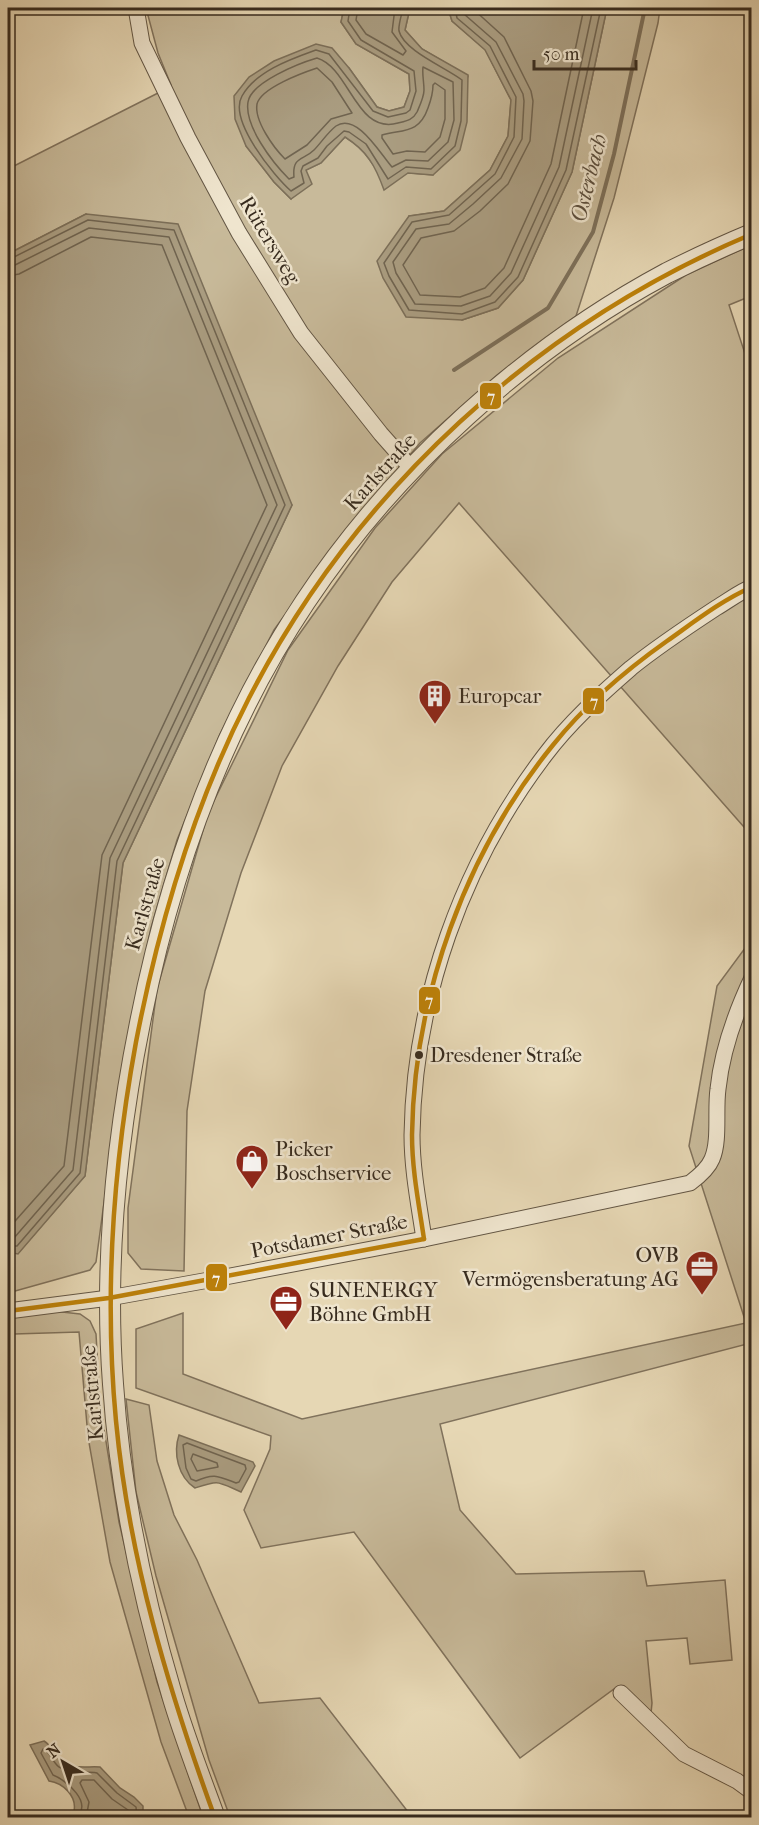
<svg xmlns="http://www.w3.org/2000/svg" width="759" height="1825" font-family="'IM FELL French Canon',serif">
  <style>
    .green { fill: #c8ba9a; stroke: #80725c; stroke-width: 1.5 }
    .water { fill: #aa9d81; stroke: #7c6f59; stroke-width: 1.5 }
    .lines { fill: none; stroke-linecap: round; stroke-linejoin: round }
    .shore { stroke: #706450; stroke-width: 1.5 }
    .stream { stroke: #7c6f59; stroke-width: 4 }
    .minor-casing { stroke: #635644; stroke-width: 17 }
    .tertiary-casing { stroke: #635644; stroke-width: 22 }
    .minor { stroke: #efe5ce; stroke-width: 15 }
    .tertiary { stroke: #efe5ce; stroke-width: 20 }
    .bus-1-casing { stroke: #efe5ce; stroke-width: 9 }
    .bus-1 { stroke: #bd8109; stroke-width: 4.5 }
    .bus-dot { fill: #372b1e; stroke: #efe5ce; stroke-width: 2 }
    .labels { text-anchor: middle; stroke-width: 5; stroke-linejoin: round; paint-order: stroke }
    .bus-label { font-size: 20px; fill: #372b1e; stroke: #efe5ce; text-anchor: start }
    .street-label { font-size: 21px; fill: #372b1e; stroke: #efe5ce }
    .poi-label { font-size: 21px; fill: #372b1e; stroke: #efe5ce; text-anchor: start }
    .water-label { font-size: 22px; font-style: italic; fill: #5a4d3c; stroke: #efe5ce }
    .line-badge { stroke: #efe5ce; stroke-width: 2 }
    .badge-label { font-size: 16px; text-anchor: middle; font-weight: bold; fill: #fff }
  </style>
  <rect width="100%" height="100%" fill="#e6d7b4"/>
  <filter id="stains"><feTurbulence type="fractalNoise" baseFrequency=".00333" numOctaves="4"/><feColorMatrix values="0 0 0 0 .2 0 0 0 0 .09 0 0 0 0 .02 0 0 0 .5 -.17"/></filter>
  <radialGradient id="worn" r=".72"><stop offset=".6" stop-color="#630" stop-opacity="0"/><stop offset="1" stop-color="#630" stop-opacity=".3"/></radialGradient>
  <g class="green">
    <polygon points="146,8 344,8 341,22 356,44 409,74 410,91 404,107 389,111 377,107 349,68 246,146 274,182 291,199 306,170 321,163 345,137 361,148 377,170 433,175 468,76 422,49 405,30 410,8 448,8 452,21 485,49 511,100 508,136 490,170 444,211 409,216 462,320 498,308 523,280 572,172 607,8 660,8 658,23 614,198 576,316 497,375 420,443 347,529 274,630 220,734 177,840 151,928 122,1069 96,1262 90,1270 8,1293 8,1252 18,1253 85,1176 123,863 292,505 86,214 8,254 8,169 160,92 171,85 158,53"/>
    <polygon points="751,245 751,296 729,305 752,375 751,835 459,503 392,582 338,666 282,766 241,873 205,991 187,1111 184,1271 141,1269 128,1253 128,1208 157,989 208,813 288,650 375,528 442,454 558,358 686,275"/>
    <polygon points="751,940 751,1343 440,1424 460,1510 516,1574 644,1571 647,1586 725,1580 732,1660 690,1664 687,1638 646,1641 652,1703 650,1723 614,1689 520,1758 354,1532 261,1548 244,1510 270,1449 271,1436 136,1388 136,1329 183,1313 183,1374 302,1419 746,1323 689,1146 717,986"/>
    <polygon points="53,1311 80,1314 90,1321 96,1334 100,1404 119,1522 157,1682 203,1817 189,1817 161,1742 110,1562 88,1437 79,1332 14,1334 8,1336 8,1317"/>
    <polygon points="126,1399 149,1405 157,1461 174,1515 197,1560 259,1703 320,1698 412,1817 230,1817 209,1760 156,1576 136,1492"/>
  </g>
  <g class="water">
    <path d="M344,8H410L405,30L422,49L468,75L467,122L460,150L433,175L408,173L384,190C375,165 367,151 345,137L321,163L306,170L312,184L291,199L274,182L246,146L235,119L234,96L249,77L274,61L316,44L332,48L349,68L377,107L389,111L404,107L410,91L409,74L356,44L341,22Z"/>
    <polygon points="448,8 607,8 572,172 523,280 498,308 462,320 406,317 383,278 377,261 409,216 444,211 490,170 508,136 511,100 485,50 452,21"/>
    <polygon points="86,214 178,224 292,505 123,863 85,1176 18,1254 8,1252 8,254"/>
    <path d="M179,1435L253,1462L255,1466L241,1492C216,1481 220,1480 195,1488C178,1477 173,1453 179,1435Z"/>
    <path d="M44,1741C52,1746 54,1754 60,1760C70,1770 87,1766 100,1767L120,1788L134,1797L143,1806V1817H54L66,1815L74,1811C77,1796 63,1783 49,1781L30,1745Z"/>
  </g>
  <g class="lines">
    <g class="shore">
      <path d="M350,8L348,21L361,40L414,71L416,91L410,110L406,113L388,117L373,111L329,54L316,50C291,59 256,71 242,96C228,120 274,176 291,191L304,183L301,171L303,166L318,158L327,146L344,131L349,132L366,144L388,179L406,167L431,169L455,146L461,121L462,80C447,68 404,51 399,31C398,25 402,14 403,8"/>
      <polyline points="358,8 356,20 366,34 403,55 406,51 392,32 395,8"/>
      <polyline points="455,8 457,18 490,46 516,97 514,137 495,174 449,215 412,222 384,263 389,276 409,310 462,314 495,302 518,277 566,170 601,8"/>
      <polyline points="462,8 464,14 496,42 523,94 524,101 522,139 501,178 473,204 449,224 416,229 393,262 396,273 415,304 461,306 490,296 511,273 559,167 593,8"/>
      <polyline points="472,8 504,37 531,91 533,101 530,141 508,184 480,211 454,231 421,238 403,265 420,295 460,297 485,288 504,268 551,164 584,8"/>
      <path d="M317,58C350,68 356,135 398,123C406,121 413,120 417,112C420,105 424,97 424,90C424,82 422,74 423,67L453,82L454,120L448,142L428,161L406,160L392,167C381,155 357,112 336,126C327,133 321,143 314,150C303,161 292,156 294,177L289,179C273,163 244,126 248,102C251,82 300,63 317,58Z"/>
      <path d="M317,68L332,82L352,113L331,119L307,145L285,159C274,148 254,121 257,104C261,88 302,73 317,68Z"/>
      <path d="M435,83L445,90V119L440,137L425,152L407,151L393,154L382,138V135C403,129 419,134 428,108C431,100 433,94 433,85Z"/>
      <polyline points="8,259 12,258 88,220 174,230 285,505 117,861 80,1173 17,1246 8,1246"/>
      <polyline points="8,267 15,265 89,228 169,237 277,505 110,858 73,1170 14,1238 8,1239"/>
      <polyline points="8,276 19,274 91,237 162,245 267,505 102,855 64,1166 8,1229"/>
      <path d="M187,1443L245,1465L246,1469L239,1482L236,1483C218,1476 214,1473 196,1481L191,1479L186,1468L183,1445Z"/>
      <polygon points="193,1454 217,1463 218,1467 197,1471 191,1459"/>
      <path d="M75,1818C95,1804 66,1780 53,1775L41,1753L43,1749C51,1752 52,1762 59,1767C72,1774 84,1771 97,1773L117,1793L136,1807L137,1818"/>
      <polyline points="86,1818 89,1802 80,1783 82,1780 94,1780 112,1799 128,1810 129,1818"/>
    </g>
    <polyline class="stream" points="454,370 548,308 593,232 614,154 645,8"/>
    <g class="minor-casing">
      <g id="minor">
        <polyline points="136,8 142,43 188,138 239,233 301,333 381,434 412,469"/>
        <path d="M424,1239C419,1205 412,1170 412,1135C414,999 462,864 545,755C569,723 600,695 631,668C658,646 687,627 716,608C728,601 739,592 752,587"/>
        <path d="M8,1311L109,1298L209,1280L424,1239L690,1183C698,1177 708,1169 712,1159C720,1141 715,1110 718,1089C722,1050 735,1014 752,978"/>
        <polyline points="621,1693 684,1754 737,1781 752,1792"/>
      </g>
    </g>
    <g class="tertiary-casing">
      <path id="tertiary" d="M215,1818C200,1777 184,1736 172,1695C142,1594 120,1490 113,1384C104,1264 116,1142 140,1023C169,875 221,728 305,602C394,468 525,349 667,273C695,259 723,246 752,234"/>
    </g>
    <use href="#minor" class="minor"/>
    <use href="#tertiary" class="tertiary"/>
    <g class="bus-1-casing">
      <g id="bus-1">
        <path d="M424,1239C419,1205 412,1170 412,1135C414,996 465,853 553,745C585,705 626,670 667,641C694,622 722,600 752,587"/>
        <polyline points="8,1311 109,1298 424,1239"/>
        <path d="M215,1818C168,1689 129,1558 116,1421C104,1294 113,1167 136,1042C159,923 194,805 249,698C356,490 536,325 752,234"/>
      </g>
    </g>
    <use href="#bus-1" class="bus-1"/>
  </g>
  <defs>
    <g id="building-pin" transform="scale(1.725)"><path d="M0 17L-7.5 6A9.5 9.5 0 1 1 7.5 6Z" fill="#8f2418" stroke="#efe5ce"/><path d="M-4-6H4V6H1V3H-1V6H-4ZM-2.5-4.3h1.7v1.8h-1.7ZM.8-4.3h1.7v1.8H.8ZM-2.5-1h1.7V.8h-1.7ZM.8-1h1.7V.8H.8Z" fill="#fff"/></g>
    <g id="shop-pin" transform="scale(1.725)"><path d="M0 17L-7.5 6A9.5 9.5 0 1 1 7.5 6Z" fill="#8f2418" stroke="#efe5ce"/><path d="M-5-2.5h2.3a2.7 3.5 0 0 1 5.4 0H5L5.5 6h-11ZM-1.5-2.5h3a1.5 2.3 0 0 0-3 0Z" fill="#fff"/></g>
    <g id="office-pin" transform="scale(1.725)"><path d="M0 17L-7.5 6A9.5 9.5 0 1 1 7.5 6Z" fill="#8f2418" stroke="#efe5ce"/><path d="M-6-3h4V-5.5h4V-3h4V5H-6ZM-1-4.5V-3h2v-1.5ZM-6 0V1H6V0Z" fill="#fff"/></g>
  </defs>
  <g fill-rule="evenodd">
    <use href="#building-pin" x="435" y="696"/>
    <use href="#shop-pin" x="252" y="1161"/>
    <use href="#office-pin" x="702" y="1267"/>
    <use href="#office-pin" x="286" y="1302"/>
  </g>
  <circle class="bus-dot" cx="419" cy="1055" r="5"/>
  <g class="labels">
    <g class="bus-label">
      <text x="430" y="1062">Dresdener Straße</text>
    </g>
    <g class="street-label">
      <text transform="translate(270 240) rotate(59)" y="7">Rütersweg</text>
      <text transform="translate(380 472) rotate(-48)" y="7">Karlstraße</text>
      <text transform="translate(145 904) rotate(-74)" y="7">Karlstraße</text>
      <text transform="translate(329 1236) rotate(-11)" y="7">Potsdamer Straße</text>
      <text transform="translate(92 1393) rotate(-95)" y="7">Karlstraße</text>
    </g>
    <g class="poi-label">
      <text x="458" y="703">Europcar</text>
      <text x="275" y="1156">Picker<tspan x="275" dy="24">Boschservice</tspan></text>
      <text x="679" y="1262" text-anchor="end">OVB<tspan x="679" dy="24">Vermögensberatung AG</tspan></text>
      <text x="309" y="1297">SUNENERGY<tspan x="309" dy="24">Böhne GmbH</tspan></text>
    </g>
    <g class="water-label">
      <text transform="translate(588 178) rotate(-76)" y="8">Osterbach</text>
    </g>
  </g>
  <g class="line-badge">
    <rect x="479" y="382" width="23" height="28" rx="6" fill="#bd8109"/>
    <rect x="582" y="687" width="23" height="28" rx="6" fill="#bd8109"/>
    <rect x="418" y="986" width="23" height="29" rx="6" fill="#bd8109"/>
    <rect x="205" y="1263" width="23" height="29" rx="6" fill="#bd8109"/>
  </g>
  <g class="badge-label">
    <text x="491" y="402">7</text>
    <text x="594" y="707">7</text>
    <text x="429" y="1006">7</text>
    <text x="216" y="1284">7</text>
  </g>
  <rect width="759" height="1825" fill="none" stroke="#e6d7b4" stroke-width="30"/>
  <rect x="9" y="9" width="741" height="1807" fill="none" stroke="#372b1e" stroke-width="3"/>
  <rect x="15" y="15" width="729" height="1795" fill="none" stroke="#372b1e" stroke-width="1.5"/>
  <g transform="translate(63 1762) rotate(321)" stroke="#efe5ce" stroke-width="4.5" paint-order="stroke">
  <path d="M0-4.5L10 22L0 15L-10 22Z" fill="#372b1e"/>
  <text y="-9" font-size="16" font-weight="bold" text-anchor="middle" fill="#372b1e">N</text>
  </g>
  <path d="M534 60v9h102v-9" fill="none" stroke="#372b1e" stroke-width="3"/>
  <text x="543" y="60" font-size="18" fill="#372b1e" stroke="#efe5ce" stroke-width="4.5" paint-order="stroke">50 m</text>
  <rect width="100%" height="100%" filter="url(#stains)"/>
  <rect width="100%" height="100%" fill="url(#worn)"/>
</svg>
